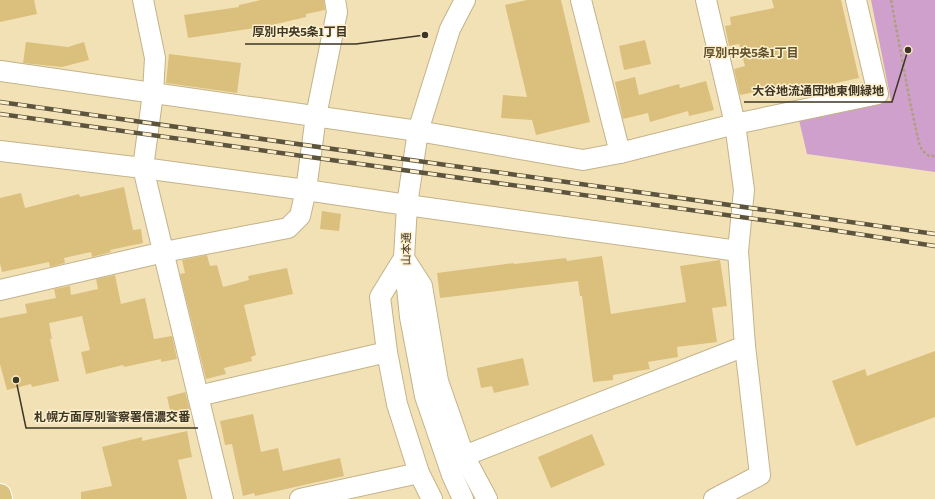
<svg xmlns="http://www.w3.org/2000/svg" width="935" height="499" font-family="Literata,'Noto Sans JP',serif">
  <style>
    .green { fill: #d0a0cd }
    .building { fill: #dbbf7c }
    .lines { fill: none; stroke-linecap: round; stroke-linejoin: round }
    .minor-casing { stroke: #c4b389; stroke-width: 22 }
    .major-casing { stroke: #fff; stroke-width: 24 }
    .path { stroke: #aea07f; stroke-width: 2.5; stroke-dasharray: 3 2; stroke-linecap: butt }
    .minor { stroke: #fff; stroke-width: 20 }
    .major { stroke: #dac37f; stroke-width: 22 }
    .rail-casing { stroke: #5d543e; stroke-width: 4.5 }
    .rail { stroke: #fdefcc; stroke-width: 3; stroke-dasharray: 9; stroke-linecap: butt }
    .labels { text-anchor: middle; stroke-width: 3; stroke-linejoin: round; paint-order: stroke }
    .street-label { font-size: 11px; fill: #3d3625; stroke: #fdefcc }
    .neighbourhood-label { font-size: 12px; font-weight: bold; fill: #5f502a; stroke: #fdefcc }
    .leader { fill: none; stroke: #3d3625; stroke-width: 1.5 }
    .callout-dot { fill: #3d3625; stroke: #fdefcc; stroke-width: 1.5 }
    .callout-label { font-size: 12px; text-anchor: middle; font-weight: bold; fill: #3d3625; stroke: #fdefcc; stroke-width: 3; stroke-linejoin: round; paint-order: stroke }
  </style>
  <rect width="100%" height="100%" fill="#f3e1b6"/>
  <polygon class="green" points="871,0 935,0 935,172 807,154 799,120 891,101"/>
  <g class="building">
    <polygon points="0,0 34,0 37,14 0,22"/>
    <polygon points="261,0 324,0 325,10 306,14 306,17 255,29 255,28 188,38 184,15 239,7 239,5"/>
    <polygon points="527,0 561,0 590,122 536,135 532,120 501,118 503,95 527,97 505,5"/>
    <polygon points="772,0 841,0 859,78 800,91 798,83 740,95 734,69 745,66 739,44 729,46 725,26 731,25 730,17 774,8"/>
    <polygon points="645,40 651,64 624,70 619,46"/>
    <polygon points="26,42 68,47 84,42 89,60 62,67 23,63"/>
    <polygon points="169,54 241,63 237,93 166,83"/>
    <polygon points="635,77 639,95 679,84 680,88 706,81 714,110 689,116 688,111 650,122 648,113 623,119 615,82"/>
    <polygon points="124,187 133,230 141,229 143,243 110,250 111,252 92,257 91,252 64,258 65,263 50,267 49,262 2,272 0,263 0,198 21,193 25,208 79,194 80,197"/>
    <polygon points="322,211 341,214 339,231 320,229"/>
    <polygon points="207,255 210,266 217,265 223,287 249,280 248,276 287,268 293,294 244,305 256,355 251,357 252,361 224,368 226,374 206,379 180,274 185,273 182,260"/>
    <polygon points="602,256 611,314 686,302 680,266 720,260 727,306 712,308 717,342 677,347 678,357 648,362 650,369 613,375 613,380 593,382 582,296 580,296 578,281 440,298 437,273 514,263 514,264 566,258 567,261"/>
    <polygon points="115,275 121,304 145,298 154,339 172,336 177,359 161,362 161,359 124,367 123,365 86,374 81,352 90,350 82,316 49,323 52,339 50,339 59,381 32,387 31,384 7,390 0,364 0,318 27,313 25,304 56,298 54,289 70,286 71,295 98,289 96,279"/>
    <polygon points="935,351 935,417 856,446 832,381 865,369 867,376"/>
    <polygon points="523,358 529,385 494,393 492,386 481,388 477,368"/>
    <polygon points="185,392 190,410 171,414 167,397"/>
    <polygon points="253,414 261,452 278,448 283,471 340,458 344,476 255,496 254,493 243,496 232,444 225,445 220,421"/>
    <polygon points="187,431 192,457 178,460 187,499 81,499 81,492 112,486 102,447 142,437 142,441"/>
    <polygon points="592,434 605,465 551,488 538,457"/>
  </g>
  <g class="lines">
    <g class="minor-casing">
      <g id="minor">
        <polyline points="143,0 155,58 153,93 143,168 223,499"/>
        <polyline points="581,0 620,153"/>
        <polyline points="706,0 735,124 744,190 738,251 745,346 760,475 714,499"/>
        <polyline points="0,71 418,131 583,160 620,153 735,124 878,94 856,0"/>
        <polyline points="0,151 143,168 306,190 407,205 738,251"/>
        <polyline points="0,290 164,252 288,228 300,216 306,190 316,116 337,12 335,0"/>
        <polyline points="198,396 387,352"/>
        <polyline points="464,456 745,346"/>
        <polyline points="300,499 419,473"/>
        <polyline points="432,499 419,473 397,404 387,352 380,297 404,258 422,286 438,381 464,456 487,499"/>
        <polyline points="463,499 452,475 425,396 410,317 404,258 407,205 418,131 450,29 465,0"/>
      </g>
    </g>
    <g class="major-casing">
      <polyline id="major" points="0,495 1,499"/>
    </g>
    <polyline class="path" points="891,0 910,102 919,143 922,150 929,156 935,156"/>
    <use href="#minor" class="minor"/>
    <use href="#major" class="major"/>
    <g class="rail-casing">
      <g id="rail">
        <polyline points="0,102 935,234"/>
        <polyline points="0,114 806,226 935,246"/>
      </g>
    </g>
    <use href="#rail" class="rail"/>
  </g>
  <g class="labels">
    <g class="street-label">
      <text transform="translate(406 249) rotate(-89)" y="4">山本通</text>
    </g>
    <g class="neighbourhood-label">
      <text x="751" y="57">厚別中央5条1丁目</text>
    </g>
  </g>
  <path class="leader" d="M425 35L356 44H245M908 50L892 102H744M16 380L26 428H198"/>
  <g class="callout-dot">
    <circle cx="425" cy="35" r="4"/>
    <circle cx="908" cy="50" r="4"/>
    <circle cx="16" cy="380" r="4"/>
  </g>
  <g class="callout-label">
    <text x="300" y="36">厚別中央5条1丁目</text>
    <text x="818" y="95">大谷地流通団地東側緑地</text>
    <text x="112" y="421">札幌方面厚別警察署信濃交番</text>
  </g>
</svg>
